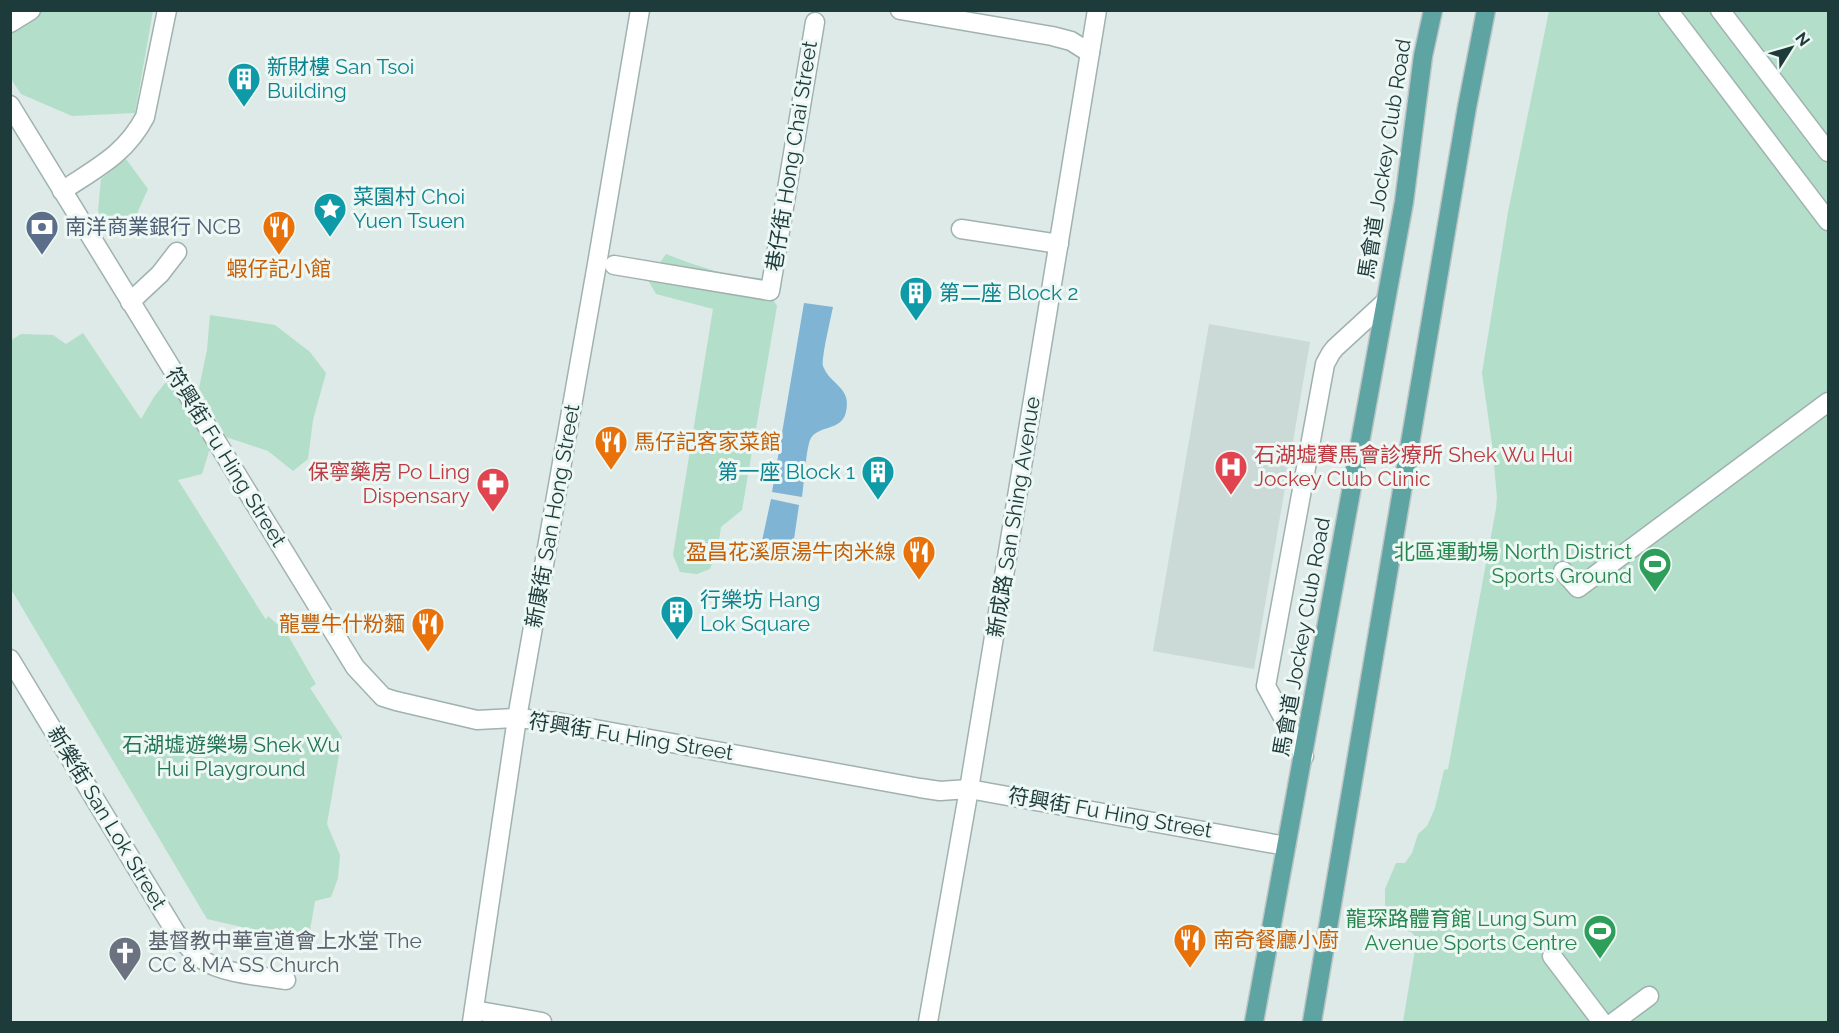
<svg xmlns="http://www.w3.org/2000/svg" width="1839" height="1033" font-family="Raleway,'Noto Sans SC',sans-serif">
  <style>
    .built { fill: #cbdad7 }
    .green { fill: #b3dec9 }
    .water { fill: #7fb4d5 }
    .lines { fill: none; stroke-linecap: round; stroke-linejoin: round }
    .minor-casing { stroke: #a0b2b0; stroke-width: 21 }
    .major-casing { stroke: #bbc4c4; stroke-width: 21 }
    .minor { stroke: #fff; stroke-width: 18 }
    .major { stroke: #5da4a2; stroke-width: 18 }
    .labels { text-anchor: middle; stroke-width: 6; stroke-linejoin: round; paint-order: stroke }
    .culture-label { font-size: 21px; fill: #0d838f; stroke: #edf7f4; text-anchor: start }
    .street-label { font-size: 21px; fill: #1d3b3a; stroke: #edf7f4 }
    .service-label { font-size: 21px; fill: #4e5e75; stroke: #edf7f4; text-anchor: start }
    .food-label { font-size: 21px; fill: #c56008; stroke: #edf7f4; text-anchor: start }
    .health-label { font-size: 21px; fill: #be3a42; stroke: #edf7f4; text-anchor: start }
    .leisure-label { font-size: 21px; fill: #27864d; stroke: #edf7f4; text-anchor: end }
    .park-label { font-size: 21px; fill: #247556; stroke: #edf7f4 }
    .worship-label { font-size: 21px; fill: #5b616d; stroke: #edf7f4; text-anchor: start }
  </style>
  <rect width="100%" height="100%" fill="#ddeae7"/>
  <polygon class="built" points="1209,324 1310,342 1254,669 1153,651"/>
  <g class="green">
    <polygon points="10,11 153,11 135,113 72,116 21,94 11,79"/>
    <polygon points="1549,11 1828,11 1828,1022 1403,1022 1417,938 1411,932 1402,930 1397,918 1385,905 1385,889 1396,863 1405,863 1412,853 1418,834 1427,826 1435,808 1444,770 1448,769 1496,509 1497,497 1492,444 1482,373 1508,212"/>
    <polygon points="126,159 148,189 138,211 138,226 107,227 98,211 101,179"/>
    <path d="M666,254C697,266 727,277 760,278L777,306L742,510L721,527L718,547L710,569L697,574L680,572L673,555L713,309L656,294L648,280Z"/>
    <polygon points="210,315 275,325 310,352 326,373 313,420 308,459 293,471 268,451 226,437 199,388 207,350"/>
    <polygon points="83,333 141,419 154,397 165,383 189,387 215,432 202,474 178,480 266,620 268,616 286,632 316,684 310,688 342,737 327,824 340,855 338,878 331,897 315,901 308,942 207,919 11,589 10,341 21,334 53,335 66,344"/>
  </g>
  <g class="water">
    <path d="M804,303L833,307C831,317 821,359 823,366C830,385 852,387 846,412C842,431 819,425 811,438C806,446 804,485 802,497L772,492Z"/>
    <polygon points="771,499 799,505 793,546 786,553 770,553 762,541"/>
  </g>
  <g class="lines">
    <g class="minor-casing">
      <g id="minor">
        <polyline points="900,10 1052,36 1071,41 1090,53"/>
        <polyline points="1668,10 1828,221"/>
        <polyline points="1720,10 1828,152"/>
        <polyline points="10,23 31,10"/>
        <polyline points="10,105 355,667 383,697 396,701 477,720 517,718 556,722 920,788 940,791 969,789 1286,846"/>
        <path d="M62,191C96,168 125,155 145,117L167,10"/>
        <polyline points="961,229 1059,244"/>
        <polyline points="614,265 770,291 815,22"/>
        <polyline points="130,302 160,274 177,252"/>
        <polyline points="1563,571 1578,588 1828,402"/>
        <path d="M10,659L176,933C184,943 192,952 203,960C223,974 262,976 286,980"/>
        <polyline points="1304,756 1266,686 1325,364 1331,353 1335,348 1385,302"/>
        <polyline points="1552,956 1602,1022"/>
        <polyline points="474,1010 542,1022"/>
        <polyline points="472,1022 517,718 597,264 640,10"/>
        <polyline points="928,1022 969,789 1097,10"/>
        <polyline points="1614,1022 1649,996"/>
      </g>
    </g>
    <g class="major-casing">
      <g id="major">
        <polyline points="1254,1022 1404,202 1423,56 1433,10"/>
        <polyline points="1312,1022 1467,107 1486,10"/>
      </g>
    </g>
    <use href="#minor" class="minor"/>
    <use href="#major" class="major"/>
  </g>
  <defs>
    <g id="building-pin" transform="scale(1.725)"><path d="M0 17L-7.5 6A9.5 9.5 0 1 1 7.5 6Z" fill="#0f9aa8" stroke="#edf7f4"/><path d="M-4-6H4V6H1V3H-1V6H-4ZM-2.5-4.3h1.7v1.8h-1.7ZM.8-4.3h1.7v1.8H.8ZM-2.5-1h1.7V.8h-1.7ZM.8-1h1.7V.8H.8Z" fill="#fff"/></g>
    <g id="sight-pin" transform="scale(1.725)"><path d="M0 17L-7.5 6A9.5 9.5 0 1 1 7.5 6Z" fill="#0f9aa8" stroke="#edf7f4"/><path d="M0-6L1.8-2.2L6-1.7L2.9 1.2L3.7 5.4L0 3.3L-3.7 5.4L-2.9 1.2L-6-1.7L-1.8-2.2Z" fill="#fff"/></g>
    <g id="bank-pin" transform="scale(1.725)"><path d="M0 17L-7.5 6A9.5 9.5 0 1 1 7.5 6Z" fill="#5c6f8a" stroke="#edf7f4"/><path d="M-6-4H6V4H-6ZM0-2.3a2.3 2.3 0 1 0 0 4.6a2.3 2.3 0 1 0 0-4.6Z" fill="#fff"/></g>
    <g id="restaurant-pin" transform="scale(1.725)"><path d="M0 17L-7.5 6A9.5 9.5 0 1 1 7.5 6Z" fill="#e8710a" stroke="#edf7f4"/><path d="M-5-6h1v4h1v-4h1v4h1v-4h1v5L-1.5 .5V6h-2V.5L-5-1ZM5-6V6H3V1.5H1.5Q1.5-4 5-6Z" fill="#fff"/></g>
    <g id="hospital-pin" transform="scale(1.725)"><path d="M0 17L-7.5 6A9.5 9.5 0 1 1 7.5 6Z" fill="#e0444e" stroke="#edf7f4"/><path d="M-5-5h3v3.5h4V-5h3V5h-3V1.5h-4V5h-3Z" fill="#fff"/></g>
    <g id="pharmacy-pin" transform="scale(1.725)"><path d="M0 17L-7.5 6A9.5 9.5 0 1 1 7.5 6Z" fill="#e0444e" stroke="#edf7f4"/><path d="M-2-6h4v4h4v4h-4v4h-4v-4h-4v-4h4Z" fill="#fff"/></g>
    <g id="stadium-pin" transform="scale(1.725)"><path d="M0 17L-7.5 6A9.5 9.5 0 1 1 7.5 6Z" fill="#2e9e5b" stroke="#edf7f4"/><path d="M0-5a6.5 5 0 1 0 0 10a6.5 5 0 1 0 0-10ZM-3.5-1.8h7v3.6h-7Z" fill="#fff"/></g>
    <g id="church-pin" transform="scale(1.725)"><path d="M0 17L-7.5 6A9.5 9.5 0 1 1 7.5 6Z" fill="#6b7280" stroke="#edf7f4"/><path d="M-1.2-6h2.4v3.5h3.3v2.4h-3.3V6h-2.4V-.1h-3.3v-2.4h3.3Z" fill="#fff"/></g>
  </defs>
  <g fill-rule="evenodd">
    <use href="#building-pin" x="244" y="79"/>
    <use href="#sight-pin" x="330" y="209"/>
    <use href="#bank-pin" x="42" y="227"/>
    <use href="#restaurant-pin" x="279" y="227"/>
    <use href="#building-pin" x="916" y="293"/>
    <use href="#restaurant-pin" x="611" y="442"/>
    <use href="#hospital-pin" x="1231" y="467"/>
    <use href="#building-pin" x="878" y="472"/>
    <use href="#pharmacy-pin" x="493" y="484"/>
    <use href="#restaurant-pin" x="919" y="552"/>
    <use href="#stadium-pin" x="1655" y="564"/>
    <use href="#building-pin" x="677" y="612"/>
    <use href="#restaurant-pin" x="428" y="624"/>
    <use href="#stadium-pin" x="1600" y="931"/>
    <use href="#restaurant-pin" x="1190" y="940"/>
    <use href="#church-pin" x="125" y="953"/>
  </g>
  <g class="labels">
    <g class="culture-label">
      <text x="267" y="74">新財樓 San Tsoi<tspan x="267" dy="24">Building</tspan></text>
      <text x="353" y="204">菜園村 Choi<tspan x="353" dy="24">Yuen Tsuen</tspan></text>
      <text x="939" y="300">第二座 Block 2</text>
      <text x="855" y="479" text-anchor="end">第一座 Block 1</text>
      <text x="700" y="607">行樂坊 Hang<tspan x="700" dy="24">Lok Square</tspan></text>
    </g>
    <g class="street-label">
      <text transform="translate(792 156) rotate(-81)" y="7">巷仔街 Hong Chai Street</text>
      <text transform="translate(1385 159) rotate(-81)" y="7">馬會道 Jockey Club Road</text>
      <text transform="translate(226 457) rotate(58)" y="7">符興街 Fu Hing Street</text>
      <text transform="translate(553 516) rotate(-80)" y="7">新康街 San Hong Street</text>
      <text transform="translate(1014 517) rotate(-81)" y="7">新成路 San Shing Avenue</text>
      <text transform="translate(1302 637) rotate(-80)" y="7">馬會道 Jockey Club Road</text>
      <text transform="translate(631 737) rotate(9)" y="7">符興街 Fu Hing Street</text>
      <text transform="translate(1110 813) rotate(10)" y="7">符興街 Fu Hing Street</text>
      <text transform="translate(107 818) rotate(59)" y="7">新樂街 San Lok Street</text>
    </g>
    <g class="service-label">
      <text x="65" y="234">南洋商業銀行 NCB</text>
    </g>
    <g class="food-label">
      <text x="279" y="276" text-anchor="middle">蝦仔記小館</text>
      <text x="634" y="449">馬仔記客家菜館</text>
      <text x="896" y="559" text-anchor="end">盈昌花溪原湯牛肉米線</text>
      <text x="405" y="631" text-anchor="end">龍豐牛什粉麵</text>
      <text x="1213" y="947">南奇餐廳小廚</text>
    </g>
    <g class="health-label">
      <text x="1254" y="462">石湖墟賽馬會診療所 Shek Wu Hui<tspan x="1254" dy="24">Jockey Club Clinic</tspan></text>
      <text x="470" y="479" text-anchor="end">保寧藥房 Po Ling<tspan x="470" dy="24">Dispensary</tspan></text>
    </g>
    <g class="leisure-label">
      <text x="1632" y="559">北區運動場 North District<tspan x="1632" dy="24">Sports Ground</tspan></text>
      <text x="1577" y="926">龍琛路體育館 Lung Sum<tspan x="1577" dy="24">Avenue Sports Centre</tspan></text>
    </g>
    <g class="park-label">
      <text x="231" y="752">石湖墟遊樂場 Shek Wu<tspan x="231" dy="24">Hui Playground</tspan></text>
    </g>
    <g class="worship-label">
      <text x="148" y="948">基督教中華宣道會上水堂 The<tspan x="148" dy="24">CC &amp; MA SS Church</tspan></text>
    </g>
  </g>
  <rect width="1839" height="1033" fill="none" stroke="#1d3b3a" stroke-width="24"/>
  <g transform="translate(1791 48) rotate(53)" stroke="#edf7f4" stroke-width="4.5" paint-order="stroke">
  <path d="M0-4.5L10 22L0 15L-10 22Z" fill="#1d3b3a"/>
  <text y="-9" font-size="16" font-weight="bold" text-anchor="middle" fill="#1d3b3a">N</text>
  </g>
</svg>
